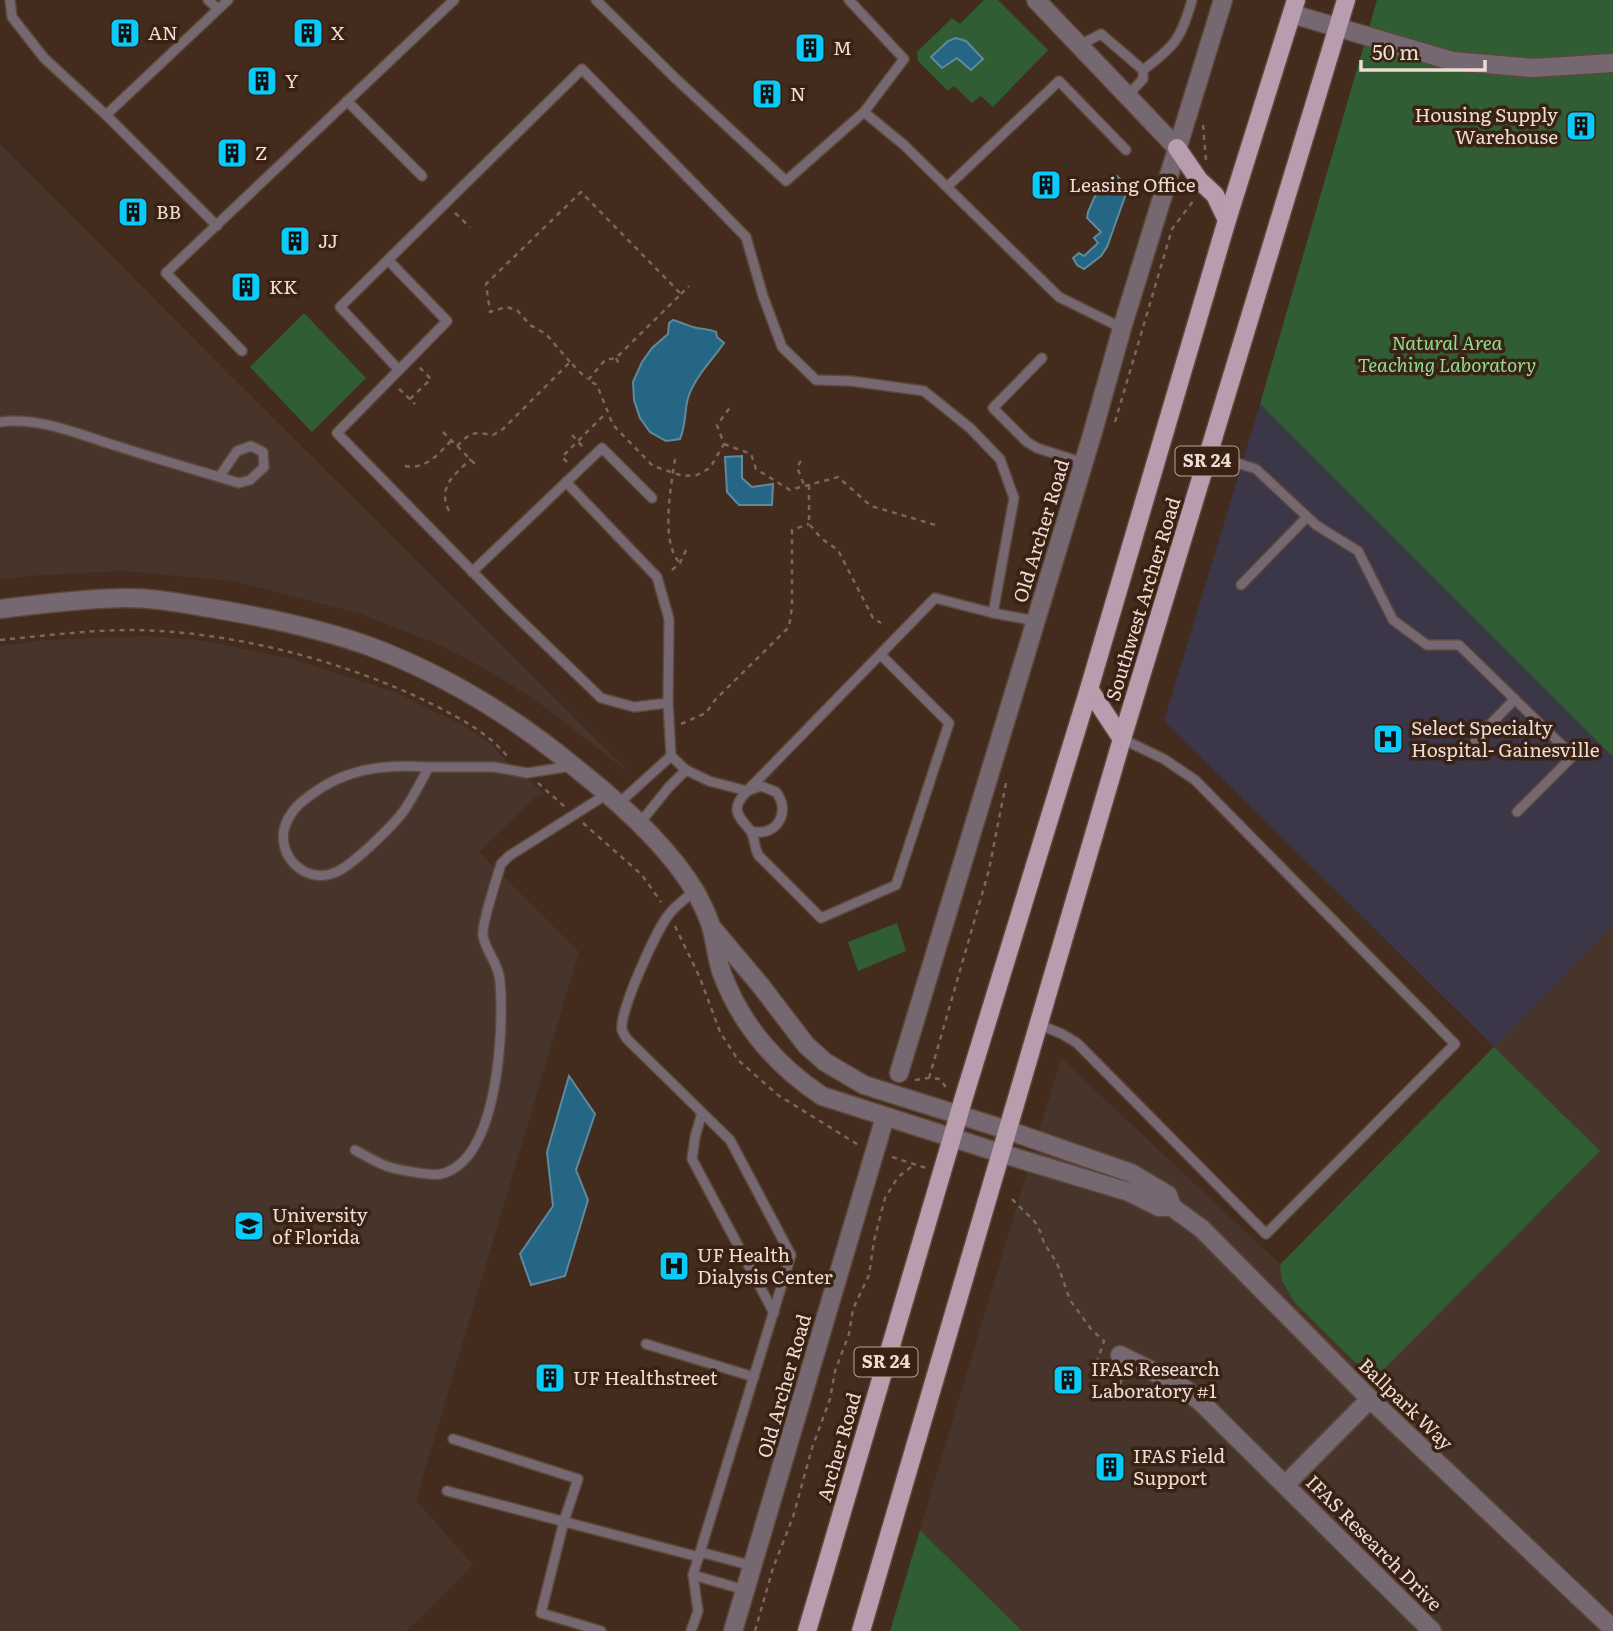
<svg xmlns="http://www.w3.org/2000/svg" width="1613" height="1631" font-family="Literata,serif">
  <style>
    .education { fill: #47352c }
    .medical { fill: #3b3648 }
    .green { fill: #315d34 }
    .water { fill: #246684; stroke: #608a9c; stroke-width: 2 }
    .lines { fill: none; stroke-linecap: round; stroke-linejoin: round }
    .service-casing { stroke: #5e473a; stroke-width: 12 }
    .minor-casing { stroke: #5e473a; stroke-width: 21 }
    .tertiary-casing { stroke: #5e473a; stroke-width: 21 }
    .primary-casing { stroke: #5e473a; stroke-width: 21 }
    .path { stroke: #7b665a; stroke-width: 2.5; stroke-dasharray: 5 5; stroke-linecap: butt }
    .service { stroke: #756870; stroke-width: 9 }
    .minor { stroke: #756870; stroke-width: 18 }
    .tertiary { stroke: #756870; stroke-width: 18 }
    .primary { stroke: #b79dad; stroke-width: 18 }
    .labels { text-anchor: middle; stroke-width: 7; stroke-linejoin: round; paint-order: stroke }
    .shield { fill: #392113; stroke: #b7a59a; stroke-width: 2 }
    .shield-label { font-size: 18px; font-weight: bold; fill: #edddd4 }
    .poi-label { font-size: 19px; fill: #edddd4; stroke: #392113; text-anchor: start }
    .park-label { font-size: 19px; font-style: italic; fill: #8ede92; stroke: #392113 }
    .street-label { font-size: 19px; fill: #edddd4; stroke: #392113 }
  </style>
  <rect width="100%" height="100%" fill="#432b1d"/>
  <g class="education">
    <polygon points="0,144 229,374 633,776 538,702 489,671 440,645 358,613 232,581 123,571 27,576 0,580"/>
    <polygon points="149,636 207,641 292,659 395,692 464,726 490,743 510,765 545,794 535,797 479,852 579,952 416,1500 473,1565 407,1631 0,1631 0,646 47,640"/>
    <polygon points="1613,925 1613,1631 1022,1631 920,1530 1061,1058 1280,1264"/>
  </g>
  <polygon class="medical" points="1260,404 1613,757 1613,925 1494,1047 1164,721"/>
  <g class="green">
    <polygon points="984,0 998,0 1048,50 993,107 981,96 972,103 954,86 948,91 918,61 917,52 952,18 960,24"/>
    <polygon points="1377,0 1613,0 1613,757 1260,404"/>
    <polygon points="304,313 366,378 312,432 250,367"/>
    <polygon points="897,923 906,951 858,971 848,942"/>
    <polygon points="1494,1047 1600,1151 1381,1372 1367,1374 1295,1303 1282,1281 1280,1265"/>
    <polygon points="920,1530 1022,1631 890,1631"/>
  </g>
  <g class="water">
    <polygon points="956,38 966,41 983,59 971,70 957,58 942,68 931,57 948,41"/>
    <polygon points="1117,176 1128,188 1107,247 1101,256 1084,269 1077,265 1073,258 1079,253 1084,256 1098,243 1094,238 1101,232 1087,218 1088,212 1101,182"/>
    <path d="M673,320C681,322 690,327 697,328C705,329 709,329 716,332L717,337L724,343C713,359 696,376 689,395C684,408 687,422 680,439L666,441L650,432L640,418L634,400L633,382L642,362L652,348L668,334L669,323Z"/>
    <polygon points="742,456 742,478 752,487 773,484 772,505 739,505 727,492 725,457"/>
    <polygon points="569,1076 595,1114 576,1170 588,1200 565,1276 531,1285 520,1254 553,1206 547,1152"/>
  </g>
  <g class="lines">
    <g class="service-casing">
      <g id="service">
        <polyline points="10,0 12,17 44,58 106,115 217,226"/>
        <polyline points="208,0 218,9"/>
        <polyline points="596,0 675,78 786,181 864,112 904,59 849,0"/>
        <polyline points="1080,45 1101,34 1143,70 1143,79 1128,95"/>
        <path d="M1143,70C1175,46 1181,39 1192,0"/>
        <polyline points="347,101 422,176"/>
        <polyline points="864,112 904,145 1059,297 1122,328"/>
        <polyline points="106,115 228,0"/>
        <polyline points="947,187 1059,81 1126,150"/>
        <polyline points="388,260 447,321 399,370"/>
        <polyline points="242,351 166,273 454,0"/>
        <polyline points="1042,358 993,408 1027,442 1037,448 1084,463"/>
        <path d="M0,422C40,416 82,436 120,447C160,460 200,471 239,483L250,480L264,467L263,452L251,446L237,451L219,477"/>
        <polyline points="1209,454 1256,469 1316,525 1358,551 1393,620 1427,645 1459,645 1573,756 1517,812"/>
        <polyline points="566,482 657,577 669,619 668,703"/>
        <polyline points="472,572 602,448 652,498"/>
        <polyline points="1241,585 1307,517"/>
        <polyline points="993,613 1036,621"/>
        <polyline points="1475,740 1515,699"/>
        <path d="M429,767C384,764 345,768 308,797C298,804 289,814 285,826C276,856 305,884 334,873C350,868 396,823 405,809C414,796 421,781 429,767H494L527,773L572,766"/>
        <polyline points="618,804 671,756"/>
        <polyline points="639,824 669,787 686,770"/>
        <path d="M751,831C776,838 792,812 776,792L761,786L747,791L709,781L686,770L671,756L668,703L634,707L601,698L509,609L337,433L399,370L340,307L582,69L746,237L763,296L782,347L816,380L851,381L924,391L970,428L1000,459L1014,498L993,613L935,598L747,791C730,809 737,815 750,830C755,836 754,849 759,856L821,918L896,885L949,723L881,655"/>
        <polyline points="1038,1024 1062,1034 1077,1043 1266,1234 1455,1044 1195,780 1164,759 1122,739"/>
        <polyline points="702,1113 695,1137 692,1159 774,1313"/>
        <path d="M355,1150C366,1156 377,1163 389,1167C399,1170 432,1176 441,1174C499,1160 504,1028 500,981C499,964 486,952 483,936C481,925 497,878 501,864L509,856L607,794"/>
        <polyline points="646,1344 754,1377"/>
        <polyline points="453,1439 578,1479 564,1521 541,1613 601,1631"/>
        <polyline points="447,1491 699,1557"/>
        <polyline points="700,1552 753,1566"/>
        <polyline points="693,1575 745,1590"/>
        <path d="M691,1631L698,1611L693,1575L791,1255L730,1140L627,1039C626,1038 622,1031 622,1030C619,1012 657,928 670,913C676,905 687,898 694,891"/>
      </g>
    </g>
    <g class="minor-casing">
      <g id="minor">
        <polyline points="1036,0 1177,148"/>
        <polyline points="1292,14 1452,61 1533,68 1613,63"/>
        <polyline points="1007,1130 1131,1173 1168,1195 1172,1207"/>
        <polyline points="1000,1153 1129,1192 1159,1207 1172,1207 1202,1229 1370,1399 1613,1629"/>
        <polyline points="1120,1355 1180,1385 1202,1403 1432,1631"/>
        <polyline points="1286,1484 1370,1399"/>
        <polyline points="733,1631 885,1117"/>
      </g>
    </g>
    <g class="tertiary-casing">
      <g id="tertiary">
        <path d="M0,609C40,604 81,599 121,598C152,597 185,604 216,609C269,618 323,629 374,648C450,677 521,722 582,773C621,804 669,848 695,891C701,902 709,917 712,930C716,945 717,962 723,976C742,1026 778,1067 822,1096L1000,1153"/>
        <polyline points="714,930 761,986 806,1045 825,1062 864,1085 1007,1130"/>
        <polyline points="899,1073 1092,435 1122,328 1223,0"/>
      </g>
    </g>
    <g class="primary-casing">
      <g id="primary">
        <polyline points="1177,148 1199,180 1215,195 1227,220"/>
        <polyline points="1089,689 1122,739"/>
        <polyline points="807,1631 964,1097 1089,689 1227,220 1296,0"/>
        <polyline points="861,1631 1122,739 1346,0"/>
      </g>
    </g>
    <g class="path">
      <polyline points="1203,125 1206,160"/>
      <polyline points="455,213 470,227"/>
      <polyline points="681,294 689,286"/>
      <polyline points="616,358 620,366"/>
      <polyline points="570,362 546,334 530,325 517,310 506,307 490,312 486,284 581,192 681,294 616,358 605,360 588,380 597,385 613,425 653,466 683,476 697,475 710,468 724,444 717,425 731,406"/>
      <polyline points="399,389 415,404"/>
      <polyline points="410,399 431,379 419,367"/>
      <polyline points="1115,422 1172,229 1194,200"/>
      <polyline points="443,432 478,467"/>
      <polyline points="572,435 583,447"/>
      <polyline points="724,444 751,454 756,469 790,490 838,477 871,506 939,526"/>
      <path d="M457,446C472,431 473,432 493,435L503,429L570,362L587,379"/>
      <path d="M675,459C671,486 660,543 680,563"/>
      <polyline points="801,461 797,467 804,485"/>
      <polyline points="567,462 562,457 606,413"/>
      <path d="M405,466C426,470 438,454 452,440"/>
      <polyline points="809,485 809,524 822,539 838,550 873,618 881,623"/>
      <path d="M449,511C437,487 454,475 471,459"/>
      <polyline points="672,570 680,563 686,550"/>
      <path d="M0,640C44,636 88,630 132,630C231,631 346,661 434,705C461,719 487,732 507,756"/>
      <polyline points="681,724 706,713 715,700 789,627 792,607 792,530 809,524"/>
      <polyline points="538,783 565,807"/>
      <polyline points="583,823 642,875 661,902"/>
      <polyline points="675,926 700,978 720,1032 738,1060 778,1095 860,1146"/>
      <polyline points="929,1078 989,870 1006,783"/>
      <polyline points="915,1080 929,1078 940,1079 948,1090"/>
      <polyline points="892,1157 926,1168"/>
      <polyline points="1012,1199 1035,1222 1041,1233 1044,1243 1057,1263 1070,1300 1091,1329 1104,1341 1096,1365 1111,1370"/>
      <polyline points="1117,1394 1123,1375"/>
      <polyline points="755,1631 773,1568 793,1517 812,1448 830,1399 835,1371 849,1334 853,1309 869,1275 874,1241 885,1198 898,1177 915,1164"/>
    </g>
    <use href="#service" class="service"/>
    <use href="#minor" class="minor"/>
    <use href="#tertiary" class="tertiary"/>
    <use href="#primary" class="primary"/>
  </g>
  <defs>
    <g id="building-square" transform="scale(1.575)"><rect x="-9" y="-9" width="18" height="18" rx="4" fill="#08cbf9" stroke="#392113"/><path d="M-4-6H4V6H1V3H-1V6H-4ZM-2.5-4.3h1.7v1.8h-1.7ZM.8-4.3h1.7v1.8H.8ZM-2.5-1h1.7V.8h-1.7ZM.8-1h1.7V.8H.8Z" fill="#111"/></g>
    <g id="hospital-square" transform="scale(1.575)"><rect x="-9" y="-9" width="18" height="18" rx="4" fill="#08cbf9" stroke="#392113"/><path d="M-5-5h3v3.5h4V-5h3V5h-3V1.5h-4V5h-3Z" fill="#111"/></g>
    <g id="university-square" transform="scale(1.575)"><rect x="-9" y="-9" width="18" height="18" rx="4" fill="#08cbf9" stroke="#392113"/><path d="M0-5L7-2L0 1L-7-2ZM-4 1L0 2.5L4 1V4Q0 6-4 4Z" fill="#111"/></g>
  </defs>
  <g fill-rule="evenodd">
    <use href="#building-square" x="125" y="33"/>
    <use href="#building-square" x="308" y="33"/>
    <use href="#building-square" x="810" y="48"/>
    <use href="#building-square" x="262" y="81"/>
    <use href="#building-square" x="767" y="94"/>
    <use href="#building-square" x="1581" y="126"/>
    <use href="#building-square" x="232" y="153"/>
    <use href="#building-square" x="1046" y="185"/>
    <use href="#building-square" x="133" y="212"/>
    <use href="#building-square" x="295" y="241"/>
    <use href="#building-square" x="246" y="287"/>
    <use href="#hospital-square" x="1388" y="739"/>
    <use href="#university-square" x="249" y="1226"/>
    <use href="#hospital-square" x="674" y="1266"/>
    <use href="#building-square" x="550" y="1378"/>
    <use href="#building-square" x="1068" y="1380"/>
    <use href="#building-square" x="1110" y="1467"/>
  </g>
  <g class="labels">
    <g class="shield">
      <rect x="1175.5" y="446.5" width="63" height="29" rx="5"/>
      <rect x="854.5" y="1347.5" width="63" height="29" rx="5"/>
    </g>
    <g class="shield-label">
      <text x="1207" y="467">SR 24</text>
      <text x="886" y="1368">SR 24</text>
    </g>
    <g class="poi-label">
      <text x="148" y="40">AN</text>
      <text x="331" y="40">X</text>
      <text x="833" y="55">M</text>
      <text x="285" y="88">Y</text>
      <text x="790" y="101">N</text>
      <text x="1558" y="122" text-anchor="end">Housing Supply<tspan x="1558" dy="22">Warehouse</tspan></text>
      <text x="255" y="160">Z</text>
      <text x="1069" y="192">Leasing Office</text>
      <text x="156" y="219">BB</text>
      <text x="318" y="248">JJ</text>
      <text x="269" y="294">KK</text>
      <text x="1411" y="735">Select Specialty<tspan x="1411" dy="22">Hospital- Gainesville</tspan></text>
      <text x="272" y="1222">University<tspan x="272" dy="22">of Florida</tspan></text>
      <text x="697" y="1262">UF Health<tspan x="697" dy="22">Dialysis Center</tspan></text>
      <text x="1091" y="1376">IFAS Research<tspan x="1091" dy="22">Laboratory #1</tspan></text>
      <text x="573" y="1385">UF Healthstreet</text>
      <text x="1133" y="1463">IFAS Field<tspan x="1133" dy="22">Support</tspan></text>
    </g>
    <g class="park-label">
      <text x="1447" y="350">Natural Area<tspan x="1447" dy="22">Teaching Laboratory</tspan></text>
    </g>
    <g class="street-label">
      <text transform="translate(1041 531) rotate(-73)" y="7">Old Archer Road</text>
      <text transform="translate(1143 599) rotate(-73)" y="7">Southwest Archer Road</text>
      <text transform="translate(784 1386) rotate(-74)" y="7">Old Archer Road</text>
      <text transform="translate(1406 1404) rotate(44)" y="7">Ballpark Way</text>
      <text transform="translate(839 1447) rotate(-74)" y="7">Archer Road</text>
      <text transform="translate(1374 1543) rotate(45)" y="7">IFAS Research Drive</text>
    </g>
  </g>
  <path d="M1361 60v10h124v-10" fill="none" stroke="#edddd4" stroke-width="3.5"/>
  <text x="1372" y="60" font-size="21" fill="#edddd4" stroke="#392113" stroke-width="5" paint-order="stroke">50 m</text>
</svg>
